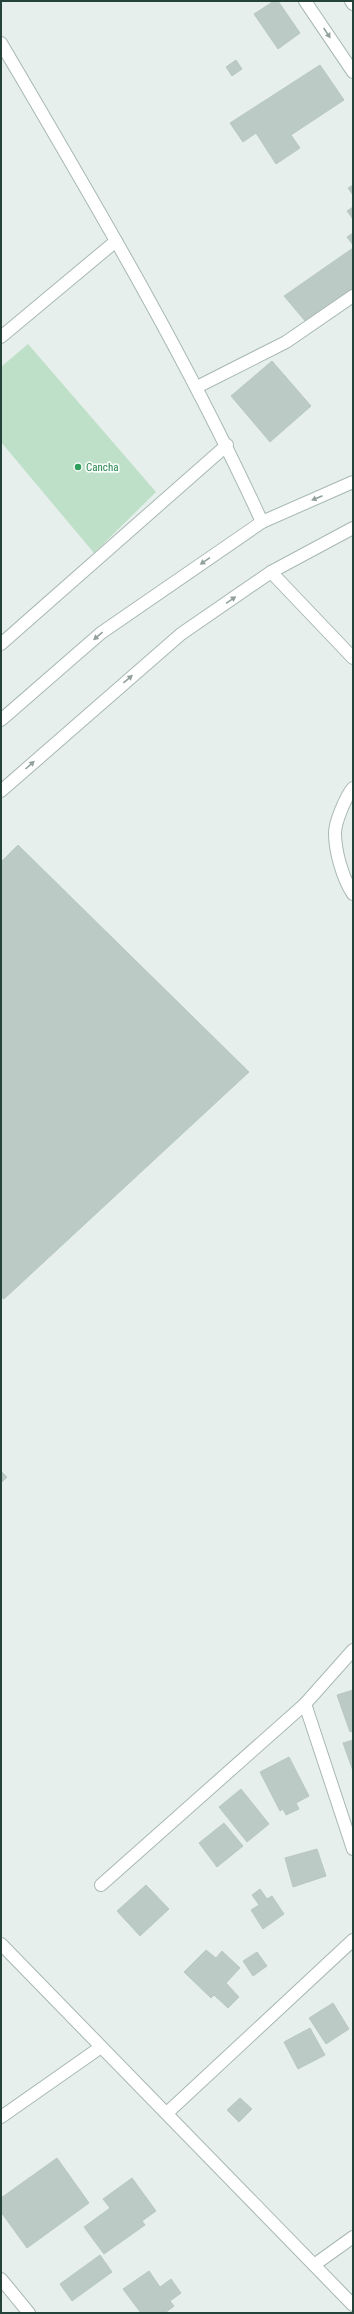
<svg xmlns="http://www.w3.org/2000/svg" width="354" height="2314" font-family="'Roboto Condensed',sans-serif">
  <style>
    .green { fill: #bfe0c8 }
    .building { fill: #bbcac4; stroke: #b8c9c2 }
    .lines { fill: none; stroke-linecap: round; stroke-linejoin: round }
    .minor-casing { stroke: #a8b8b2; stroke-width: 14 }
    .minor { stroke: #fff; stroke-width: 12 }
    .oneway { fill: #92a09c }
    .leisure-dot { fill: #2e9e5b; stroke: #f7fbf9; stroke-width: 1.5 }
    .labels { text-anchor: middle; stroke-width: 3.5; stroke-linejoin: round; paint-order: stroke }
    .leisure-label { font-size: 11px; fill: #27864d; stroke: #f7fbf9; text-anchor: start }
  </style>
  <rect width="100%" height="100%" fill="#e6efeb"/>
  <polygon class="green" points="28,344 156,492 94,553 1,442 1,367"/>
  <g class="building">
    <polygon points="274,1 278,1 300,33 278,49 254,14"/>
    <polygon points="236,60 242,69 232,76 226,67"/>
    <polygon points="320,65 344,100 291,135 300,148 276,164 256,133 243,142 230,123"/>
    <polygon points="353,185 353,195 348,188"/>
    <polygon points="353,207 353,219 347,211"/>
    <polygon points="353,233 353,245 347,237"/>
    <polygon points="353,248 353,289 306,322 284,296"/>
    <polygon points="272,361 311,406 270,442 231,396"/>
    <polygon points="18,845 249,1072 4,1299 1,1297 1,862"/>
    <polygon points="1,1471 7,1477 1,1483"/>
    <polygon points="353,1690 353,1731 350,1732 337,1695"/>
    <polygon points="353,1740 353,1771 343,1743"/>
    <polygon points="289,1757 309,1796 296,1803 299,1809 286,1815 283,1809 280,1811 260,1772"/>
    <polygon points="241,1789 269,1824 247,1842 219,1807"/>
    <polygon points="224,1823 243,1846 217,1867 199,1843"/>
    <polygon points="317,1849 326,1876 293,1887 285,1858"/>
    <polygon points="146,1885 169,1909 140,1936 117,1911"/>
    <polygon points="260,1889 267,1899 272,1896 284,1914 263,1929 251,1910 259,1905 252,1895"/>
    <polygon points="206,1950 216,1958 222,1951 240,1968 226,1983 239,1997 228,2008 214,1995 211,1998 184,1972"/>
    <polygon points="257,1952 267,1966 253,1976 243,1961"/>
    <polygon points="333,2003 349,2029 326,2044 309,2018"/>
    <polygon points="310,2028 325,2055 298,2069 284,2042"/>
    <polygon points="240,2098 252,2109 239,2122 227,2110"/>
    <polygon points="57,2158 89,2203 27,2248 1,2212 1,2198"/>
    <polygon points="132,2178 156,2211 142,2221 145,2225 104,2254 84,2227 110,2208 103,2199"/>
    <polygon points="100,2255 112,2272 72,2301 60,2284"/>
    <polygon points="149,2271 160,2287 171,2279 181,2293 170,2301 174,2306 165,2313 141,2313 123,2289"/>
  </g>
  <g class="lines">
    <g class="minor-casing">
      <g id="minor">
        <polyline points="305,1 353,72"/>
        <polyline points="351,1 353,4"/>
        <path d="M1,43C93,200 186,356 262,522"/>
        <polyline points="1,337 116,241"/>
        <polyline points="197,387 286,342 353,296"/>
        <polyline points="271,572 353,658"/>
        <polyline points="1,644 227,445"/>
        <polyline points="1,720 101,633 262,522 353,482"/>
        <path d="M353,788C346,796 335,822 335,833C335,852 343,879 353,894"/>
        <polyline points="1,791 181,634 271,572 353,528"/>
        <polyline points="305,1704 353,1849"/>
        <polyline points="101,1885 305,1704 353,1650"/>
        <polyline points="1,1944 353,2305"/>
        <polyline points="167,2113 353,1940"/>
        <polyline points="1,2117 101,2047"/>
        <polyline points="314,2265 353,2237"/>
        <polyline points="1,2279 29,2313"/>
      </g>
    </g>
    <use href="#minor" class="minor"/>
  </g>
  <defs><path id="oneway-solid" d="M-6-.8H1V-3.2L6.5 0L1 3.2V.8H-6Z"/></defs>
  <g class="oneway">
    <use href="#oneway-solid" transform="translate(327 33) rotate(56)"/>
    <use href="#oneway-solid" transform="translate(317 498) rotate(157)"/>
    <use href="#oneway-solid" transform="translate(205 561) rotate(145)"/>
    <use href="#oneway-solid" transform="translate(231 600) rotate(-35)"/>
    <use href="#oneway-solid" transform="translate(98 636) rotate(140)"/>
    <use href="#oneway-solid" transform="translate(128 679) rotate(-40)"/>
    <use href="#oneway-solid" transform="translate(30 765) rotate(-42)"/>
  </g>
  <circle class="leisure-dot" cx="78" cy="467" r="4"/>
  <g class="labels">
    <g class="leisure-label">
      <text x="86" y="471">Cancha</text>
    </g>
  </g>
  <rect width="354" height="2314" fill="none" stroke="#24423a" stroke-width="4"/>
</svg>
